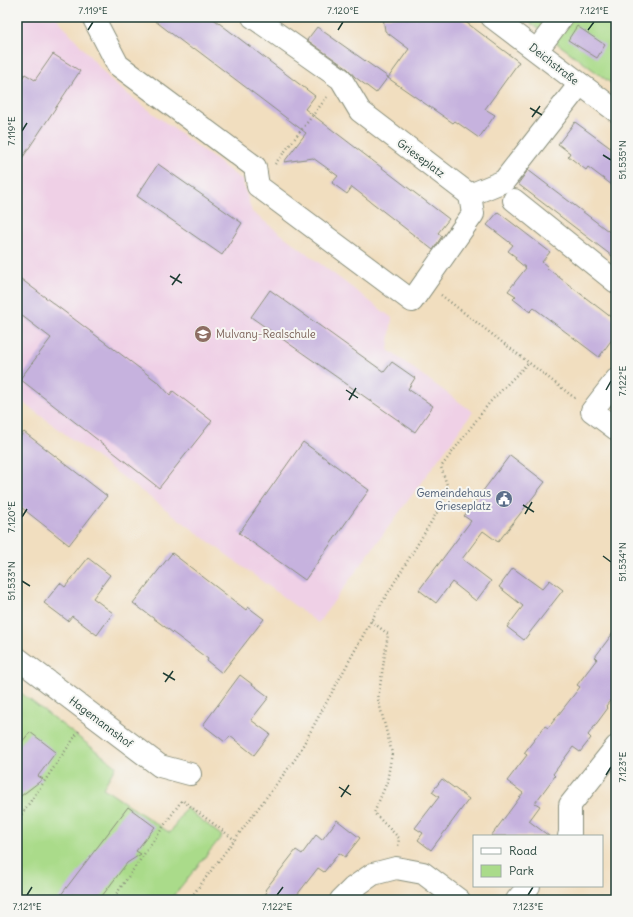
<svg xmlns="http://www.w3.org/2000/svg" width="633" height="917" font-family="Delius,sans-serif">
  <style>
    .built { fill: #efd0e6 }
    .green { fill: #aadb8a; stroke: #648c5f }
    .building { fill: #c6b2de }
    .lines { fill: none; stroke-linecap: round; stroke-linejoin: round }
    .minor-casing { stroke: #888e7a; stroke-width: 24 }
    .path { stroke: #888e7a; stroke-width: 2.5; stroke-dasharray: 1 3; stroke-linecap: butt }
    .minor { stroke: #fff; stroke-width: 22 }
    .ticks { fill: none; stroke: #1f3d34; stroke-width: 1.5 }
    .labels { text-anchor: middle; stroke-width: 4; stroke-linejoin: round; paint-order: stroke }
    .street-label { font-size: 11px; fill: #1f3d34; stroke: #f6f6f2 }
    .education-label { font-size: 11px; fill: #785e54; stroke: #f6f6f2; text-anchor: start }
    .service-label { font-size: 11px; fill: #4e5e75; stroke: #f6f6f2; text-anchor: end }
    .neatline { fill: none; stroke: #1f3d34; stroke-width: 1.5 }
    .ticks-label { font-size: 10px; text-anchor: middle; fill: #1f3d34 }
  </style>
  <rect width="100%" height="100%" fill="#f6f6f2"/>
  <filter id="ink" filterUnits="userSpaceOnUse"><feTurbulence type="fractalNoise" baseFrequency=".025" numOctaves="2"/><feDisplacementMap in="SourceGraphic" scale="8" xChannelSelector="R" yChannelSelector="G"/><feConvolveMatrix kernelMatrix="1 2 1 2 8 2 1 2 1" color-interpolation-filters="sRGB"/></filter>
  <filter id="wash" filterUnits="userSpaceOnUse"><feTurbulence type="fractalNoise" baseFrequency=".012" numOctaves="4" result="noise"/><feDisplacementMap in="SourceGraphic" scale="16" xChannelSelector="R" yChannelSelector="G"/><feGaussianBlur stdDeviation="0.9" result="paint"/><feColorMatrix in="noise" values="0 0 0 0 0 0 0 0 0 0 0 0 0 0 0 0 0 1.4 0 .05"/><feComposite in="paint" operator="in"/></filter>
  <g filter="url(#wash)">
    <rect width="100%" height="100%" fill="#f1debf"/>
    <polygon class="built" points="17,17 56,17 113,83 242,180 252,212 392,318 388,350 473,412 318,623 17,398 17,359 21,354 17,351"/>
    <g class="green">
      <polygon points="522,17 616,17 616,87"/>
      <polygon points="17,690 116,766 103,788 170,833 186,808 222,836 170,900 17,900"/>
    </g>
    <g id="blocks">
      <g class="building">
        <polygon points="150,17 211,17 315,96 305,109 449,219 438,233 442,236 433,250 352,187 347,194 332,183 338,176 313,158 284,162 306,133 194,48 193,50"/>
        <polygon points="383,17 459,17 519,62 485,109 495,115 479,138 455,121 453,123 388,78 409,49 385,31"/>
        <polygon points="577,26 605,45 597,58 568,40"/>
        <polygon points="317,27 388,77 376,93 355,77 348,69 307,40"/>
        <polygon points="53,54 80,71 17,166 17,86 25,74 35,80"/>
        <polygon points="575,122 616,152 616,188 588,167 586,170 568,156 570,153 558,144"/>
        <polygon points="158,164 242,223 222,255 137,196"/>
        <polygon points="528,170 616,237 616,259 518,184"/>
        <polygon points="498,212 550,252 542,262 548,267 547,268 616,321 616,334 599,357 534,308 530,312 513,299 516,296 508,291 526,268 515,259 516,257 508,251 513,245 487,225"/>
        <polygon points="17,276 159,383 170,395 173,391 212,421 159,488 20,379 51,338 17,312"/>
        <polygon points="270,290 384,372 392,362 415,378 408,389 433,406 415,432 251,317"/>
        <polygon points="24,432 107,496 69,545 17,504 17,440"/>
        <polygon points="303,442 369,490 305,580 239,533"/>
        <polygon points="510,455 545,482 498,542 483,531 462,559 491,581 476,601 452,582 436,603 419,590 471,521 464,516"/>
        <polygon points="172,553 246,610 248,607 264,619 222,673 207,661 208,659 133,603"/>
        <polygon points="88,558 110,575 93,598 113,613 97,635 72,616 68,621 44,603 60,583 65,587"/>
        <polygon points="513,568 542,589 550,580 563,590 524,640 507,627 523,606 499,587"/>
        <polygon points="616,629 616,693 606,706 608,708 588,735 591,738 580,752 573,747 553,774 555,776 535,803 540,806 529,821 549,836 491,836 523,793 507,781 527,755 524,753 545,726 548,728 580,687 577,685 597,659 595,657"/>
        <polygon points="240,675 269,697 251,720 270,734 254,755 230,736 225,742 203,725"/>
        <polygon points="30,732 56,752 38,776 43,779 17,799 17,748"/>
        <polygon points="442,779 469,799 431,850 418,840 423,833 415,828 439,797 432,792"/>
        <polygon points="128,807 155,827 136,851 141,854 127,863 99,900 57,900"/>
        <polygon points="337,820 360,838 345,857 339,853 324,872 318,868 293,900 261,900 267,892 265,890 296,850 302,854 316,835 322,840"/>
      </g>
    </g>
  </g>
  <g filter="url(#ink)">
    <use href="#blocks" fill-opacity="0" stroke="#888e7a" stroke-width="1"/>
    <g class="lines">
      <g class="minor-casing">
        <g id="minor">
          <polyline points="93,17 118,65 255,167 258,186 412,301 473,214 470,195"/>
          <polyline points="253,17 341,79 360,111 470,195 504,181 580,84"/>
          <polyline points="492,17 616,111"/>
          <polyline points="537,50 562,17"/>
          <polyline points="514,200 616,282"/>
          <polyline points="616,380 592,411 616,429"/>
          <polyline points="17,658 160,766 190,774"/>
          <polyline points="569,836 570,834 570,805 616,747"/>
          <polyline points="341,900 353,888 373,874 396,868 423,873 459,900"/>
          <polyline points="517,900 529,886"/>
        </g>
      </g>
      <g class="path">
        <polyline points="275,164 327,97"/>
        <polyline points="441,295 576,399"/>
        <polyline points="371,621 388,634 378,699 392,753 387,782 374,813 399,838 398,847"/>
        <polyline points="17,821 79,731"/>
        <polyline points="112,900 182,800 235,840"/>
        <polyline points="189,900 296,758 371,621 439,509 448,488 441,467 490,402 528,363"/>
      </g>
      <use href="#minor" class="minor"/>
    </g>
  </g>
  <path class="ticks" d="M88,30L93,22M338,30L343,22M588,30L594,22M530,108L542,115M532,117L540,106M22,131L27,123M603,155L611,160M170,276L182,283M172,285L180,274M346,390L358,398M606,390L611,381M349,400L356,388M523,505L534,512M525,514L532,502M22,517L27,509M603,556L611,562M22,581L30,586M163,673L175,680M165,682L173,671M606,775L611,767M339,787L351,795M341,797L349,785M27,895L32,887M277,895L283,887M528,895L533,887"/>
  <defs>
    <g id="school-disc" transform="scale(0.9)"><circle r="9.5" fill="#8d6e63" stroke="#f6f6f2"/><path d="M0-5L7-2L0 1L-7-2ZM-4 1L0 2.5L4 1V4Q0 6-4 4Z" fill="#fff"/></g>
    <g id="civic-disc" transform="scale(0.9)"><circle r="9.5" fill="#5c6f8a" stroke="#f6f6f2"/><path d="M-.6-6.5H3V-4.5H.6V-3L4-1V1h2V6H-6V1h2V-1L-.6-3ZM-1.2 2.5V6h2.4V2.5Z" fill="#fff"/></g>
  </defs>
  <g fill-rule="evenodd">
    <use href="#school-disc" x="203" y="334"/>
    <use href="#civic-disc" x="504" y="499"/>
  </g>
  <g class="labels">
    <g class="street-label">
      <text transform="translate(554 64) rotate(38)" y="4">Deichstraße</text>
      <text transform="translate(421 158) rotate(37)" y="4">Grieseplatz</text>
      <text transform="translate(101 722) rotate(37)" y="4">Hagemannshof</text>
    </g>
    <g class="education-label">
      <text x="216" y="338">Mulvany-Realschule</text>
    </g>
    <g class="service-label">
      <text x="491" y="497">Gemeindehaus<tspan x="491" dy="13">Grieseplatz</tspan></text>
    </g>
  </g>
  <rect width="633" height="917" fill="none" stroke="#f6f6f2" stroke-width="44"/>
  <rect x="473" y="835" width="130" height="52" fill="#f6f6f2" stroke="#a0aca6"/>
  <rect x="481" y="848" width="20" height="6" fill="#ffffff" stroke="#a0aca6"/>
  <text x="509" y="855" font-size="12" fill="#1f3d34">Road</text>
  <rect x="481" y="865" width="20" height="12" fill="#aadb8a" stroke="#a0aca6"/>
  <text x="509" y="875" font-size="12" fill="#1f3d34">Park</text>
  <rect x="22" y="22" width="589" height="873" class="neatline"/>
  <g class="ticks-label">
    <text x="93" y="14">7.119°E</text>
    <text x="343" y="14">7.120°E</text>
    <text x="594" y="14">7.121°E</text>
    <text transform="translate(11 131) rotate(-90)" y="4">7.119°E</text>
    <text transform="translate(622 160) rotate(-90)" y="4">51.535°N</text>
    <text transform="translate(622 381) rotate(-90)" y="4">7.122°E</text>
    <text transform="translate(11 517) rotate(-90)" y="4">7.120°E</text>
    <text transform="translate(622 562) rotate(-90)" y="4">51.534°N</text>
    <text transform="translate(11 581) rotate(-90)" y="4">51.533°N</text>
    <text transform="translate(622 767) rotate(-90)" y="4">7.123°E</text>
    <text x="27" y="910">7.121°E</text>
    <text x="277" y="910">7.122°E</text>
    <text x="528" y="910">7.123°E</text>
  </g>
</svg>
